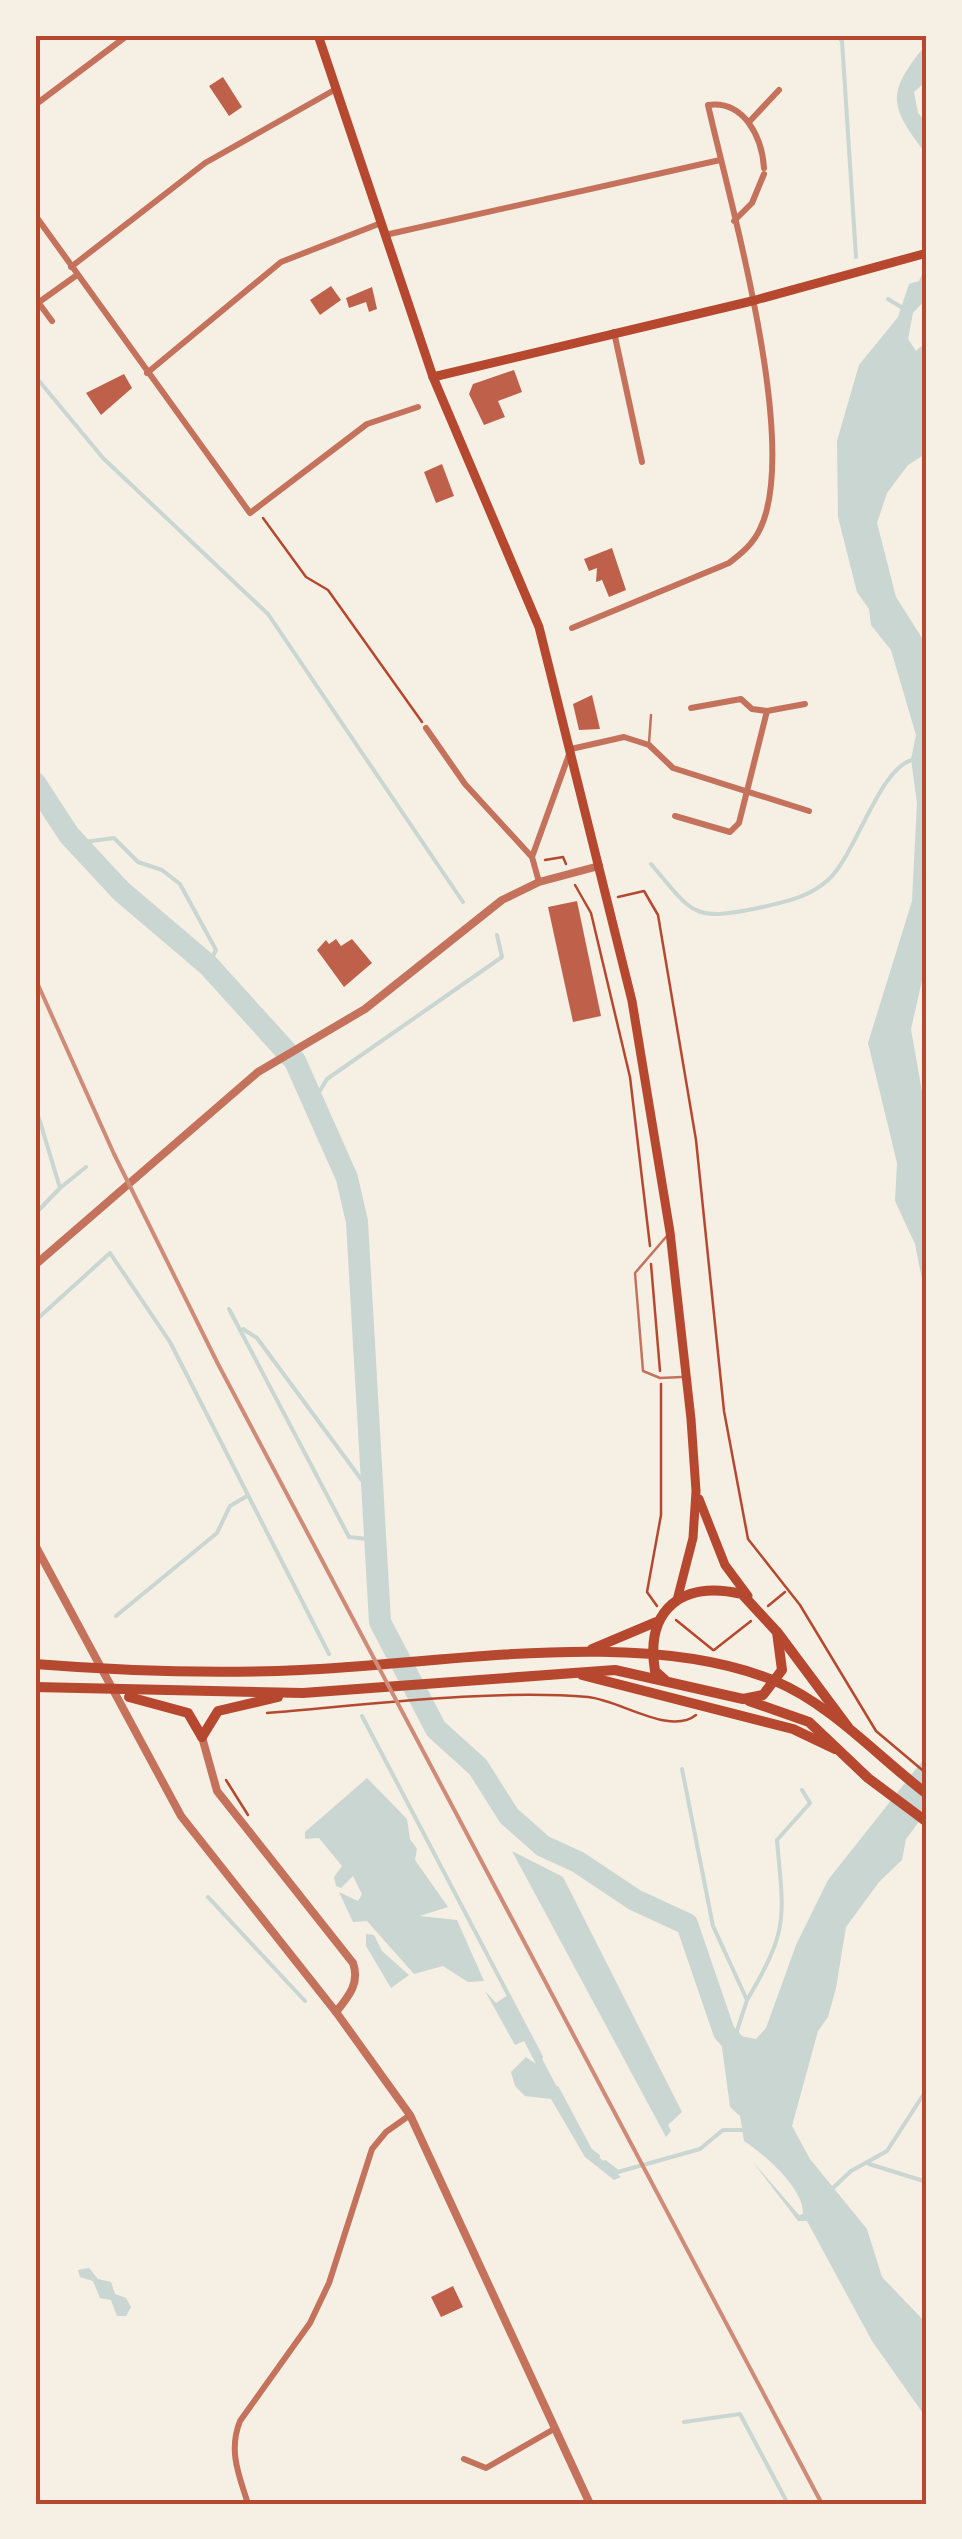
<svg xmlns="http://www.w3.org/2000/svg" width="962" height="2539" font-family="Mulish,sans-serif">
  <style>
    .water { fill: #c9d6d2 }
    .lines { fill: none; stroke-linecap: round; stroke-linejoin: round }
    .stream { stroke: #c9d6d2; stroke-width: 4 }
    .river { stroke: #c9d6d2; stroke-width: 22 }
    .building { fill: #bf614a }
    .path { stroke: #b5482f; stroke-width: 2.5 }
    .service { stroke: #c5725c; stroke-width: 2.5 }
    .minor { stroke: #c5725c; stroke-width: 6 }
    .tertiary { stroke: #c5725c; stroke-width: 8 }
    .secondary { stroke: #b5482f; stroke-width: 9 }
    .primary { stroke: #b5482f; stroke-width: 9 }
    .trunk { stroke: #b5482f; stroke-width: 10 }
    .rail { stroke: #cf8b77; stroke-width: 4 }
    .neatline { fill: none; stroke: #b5482f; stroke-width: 4 }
  </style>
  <rect width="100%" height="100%" fill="#f6efe4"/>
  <g class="water">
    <path d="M927,43V81L914,92L918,113L927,123V155C887,103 887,93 927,43Z"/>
    <polygon points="927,262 927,298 913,313 908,339 916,351 927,341 927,361 922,369 927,385 927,453 908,465 887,493 877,523 896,597 927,646 927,959 911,1029 927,1120 927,1305 915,1244 895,1201 897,1163 868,1043 912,901 917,803 911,759 916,735 891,650 871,625 869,609 857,592 838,517 837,441 859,365 898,317 909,284 919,281"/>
    <path d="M927,1755V1811L906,1839L902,1860L879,1882L846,1927L836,1988L828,2017L818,2031L792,2126L810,2159L867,2229L882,2277L927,2324V2419L872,2341L807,2221H798L753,2162L799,2215L803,2214C804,2188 765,2155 744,2141L740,2116L730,2107L720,2032L756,2039L766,2028L796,1945L828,1880Z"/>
    <polygon points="367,1778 407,1819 410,1839 417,1849 415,1860 448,1907 420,1916 457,1920 484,1981 468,1982 443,1966 414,1974 367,1921 353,1922 339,1892 358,1901 362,1894 353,1876 341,1888 336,1886 334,1877 342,1866 319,1838 305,1839 305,1832"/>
    <polygon points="512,1851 563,1877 682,2112 668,2125 671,2131 666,2137"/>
    <polygon points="366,1934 374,1935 382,1951 409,1975 391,1988 366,1946"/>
    <polygon points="485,1991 496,2003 508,1995 590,2149 621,2177 614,2180 585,2157 551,2099 525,2096 515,2086 511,2072 526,2057 536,2064 524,2041 515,2045"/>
    <polygon points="89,2268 98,2279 111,2282 115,2294 126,2298 131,2307 126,2316 117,2316 111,2300 100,2298 93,2281 80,2277 78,2270"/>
  </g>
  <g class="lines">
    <g class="stream">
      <polyline points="837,35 842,41 856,257"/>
      <polyline points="888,299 901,307"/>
      <polyline points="35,376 103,458 268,614 463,902"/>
      <polyline points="77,843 114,838 138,862 162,870 180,884 216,950 208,965"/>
      <path d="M651,864C693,913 691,922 758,908C784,902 808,898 828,880C857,854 880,763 916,759"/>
      <polyline points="315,1099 327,1079 502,957 497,935"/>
      <polyline points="35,1105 60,1188 35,1214"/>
      <polyline points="60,1188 86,1167"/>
      <polyline points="229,1309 349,1537 377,1540"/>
      <polyline points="35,1321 110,1253 170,1342 329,1654"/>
      <polyline points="243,1329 257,1338 375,1498"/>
      <polyline points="116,1616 217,1533 230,1506 247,1496"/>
      <polyline points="362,1716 541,2057"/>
      <polyline points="682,1769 713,1926 747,2000 735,2037"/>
      <polyline points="208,1897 305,2001"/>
      <path d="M747,2000C789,1929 784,1920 777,1840L810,1803L802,1790"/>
      <polyline points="557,2088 590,2150 598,2156"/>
      <polyline points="605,2162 618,2172 700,2149 723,2130 747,2130"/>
      <polyline points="869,2164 927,2182"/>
      <polyline points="833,2188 851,2171 887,2151 927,2089"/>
      <polyline points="684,2422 740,2414 788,2504"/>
    </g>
    <polyline class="river" points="35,783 69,835 121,891 208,965 295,1061 347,1178 357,1222 380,1622 436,1729 478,1767 509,1816 543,1846 578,1862 635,1900 687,1924 724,2032 744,2055"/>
  </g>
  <g class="building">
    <polygon points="223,77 242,107 229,116 209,86"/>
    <polygon points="331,286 341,300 320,315 310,300"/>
    <polygon points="372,287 377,309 369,312 366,302 349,308 346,298"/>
    <polygon points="514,370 522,392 498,401 505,417 484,425 469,394 473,384"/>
    <polygon points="124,374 132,388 101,415 86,393"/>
    <polygon points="442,464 454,496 436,503 424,472"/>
    <polygon points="612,548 626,590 609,597 602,580 596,582 597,568 589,571 584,559"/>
    <polygon points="592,695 600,729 579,730 573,704"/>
    <polygon points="577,901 601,1016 573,1022 548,907"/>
    <polygon points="336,939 341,946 352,939 372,963 344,987 317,950 326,940 329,944"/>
    <polygon points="453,2286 463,2307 441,2317 431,2297"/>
  </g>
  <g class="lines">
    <g class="path">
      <polyline points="263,518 306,577 328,590 422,722"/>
      <polyline points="545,860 563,857 566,864"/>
      <polyline points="575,885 591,913 630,1077 650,1246"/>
      <polyline points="618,897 644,891 658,915 696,1140 724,1411 748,1539 800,1605 876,1731 927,1774"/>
      <polyline points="651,1264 660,1371"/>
      <polyline points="657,1606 647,1592 661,1515 661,1384"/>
      <polyline points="768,1606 785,1592"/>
      <polyline points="676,1620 713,1650"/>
      <polyline points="714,1650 751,1621"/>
      <path d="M267,1713C366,1705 491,1689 588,1697C620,1700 670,1736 696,1715"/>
      <polyline points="226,1780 248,1815"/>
    </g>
    <g class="service">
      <polyline points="649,743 651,715"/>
      <polyline points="666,1237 635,1273 643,1371 660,1378 682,1377"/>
    </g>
    <g class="minor">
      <polyline points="35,105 128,35"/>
      <polyline points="749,122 779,90"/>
      <polyline points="35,215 250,513 367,424 418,407"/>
      <polyline points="734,221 752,203 764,174"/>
      <polyline points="385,235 720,160"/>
      <polyline points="71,267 205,163 336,89"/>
      <polyline points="35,298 52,321"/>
      <polyline points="35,305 77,275"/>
      <polyline points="614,332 642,462"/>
      <polyline points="147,373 281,262 381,223"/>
      <path d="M572,628L729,563C742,553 753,544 760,529C801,445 729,199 708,105C744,100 762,137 764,168"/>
      <polyline points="691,708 741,699 752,709 767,711"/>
      <polyline points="426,728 465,784 531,856"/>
      <polyline points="675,816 730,832 739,823 767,711 805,704"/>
      <polyline points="539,882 532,857 571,749 624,737 649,745 673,768 809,811"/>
      <polyline points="464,2459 486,2468 554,2429"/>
      <path d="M248,2504C239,2475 228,2451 240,2421L310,2323L329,2283L372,2149L386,2132L410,2115"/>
    </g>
    <g class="tertiary">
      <polyline points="35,1265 258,1072 365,1009 502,900 539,882 599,866"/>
      <polyline points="35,1545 181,1816 336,2012 410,2115 590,2504"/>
      <path d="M202,1737L217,1791L353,1963C360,1983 349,1996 336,2012"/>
    </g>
    <polyline class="secondary" points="433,377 752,301 927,253"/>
    <g class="primary">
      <polyline points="318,35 433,377 539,627 632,1001 670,1232 691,1419 696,1491 693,1538 677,1600"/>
      <polyline points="699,1499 725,1565 748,1596"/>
    </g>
    <g class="trunk">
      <polyline points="778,1633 848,1727"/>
      <polyline points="592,1649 656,1622"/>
      <path d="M35,1664C123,1671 212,1674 301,1670C443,1664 643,1626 775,1681C832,1705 878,1757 927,1794"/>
      <polyline points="582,1675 793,1729 835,1749"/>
      <path d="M35,1687L303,1693L615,1670L743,1699L763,1695L782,1670L777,1632L742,1594C681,1580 645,1610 655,1671L665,1680"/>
      <polyline points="129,1697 188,1713 202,1737"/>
      <polyline points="749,1701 809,1722 868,1778 927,1822"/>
      <polyline points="202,1737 218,1711 278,1697"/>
    </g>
    <polyline class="rail" points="35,978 114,1154 218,1364 822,2504"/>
  </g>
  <rect width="962" height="2539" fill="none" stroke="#f6efe4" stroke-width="75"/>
  <rect x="38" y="38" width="886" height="2464" class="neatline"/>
</svg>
